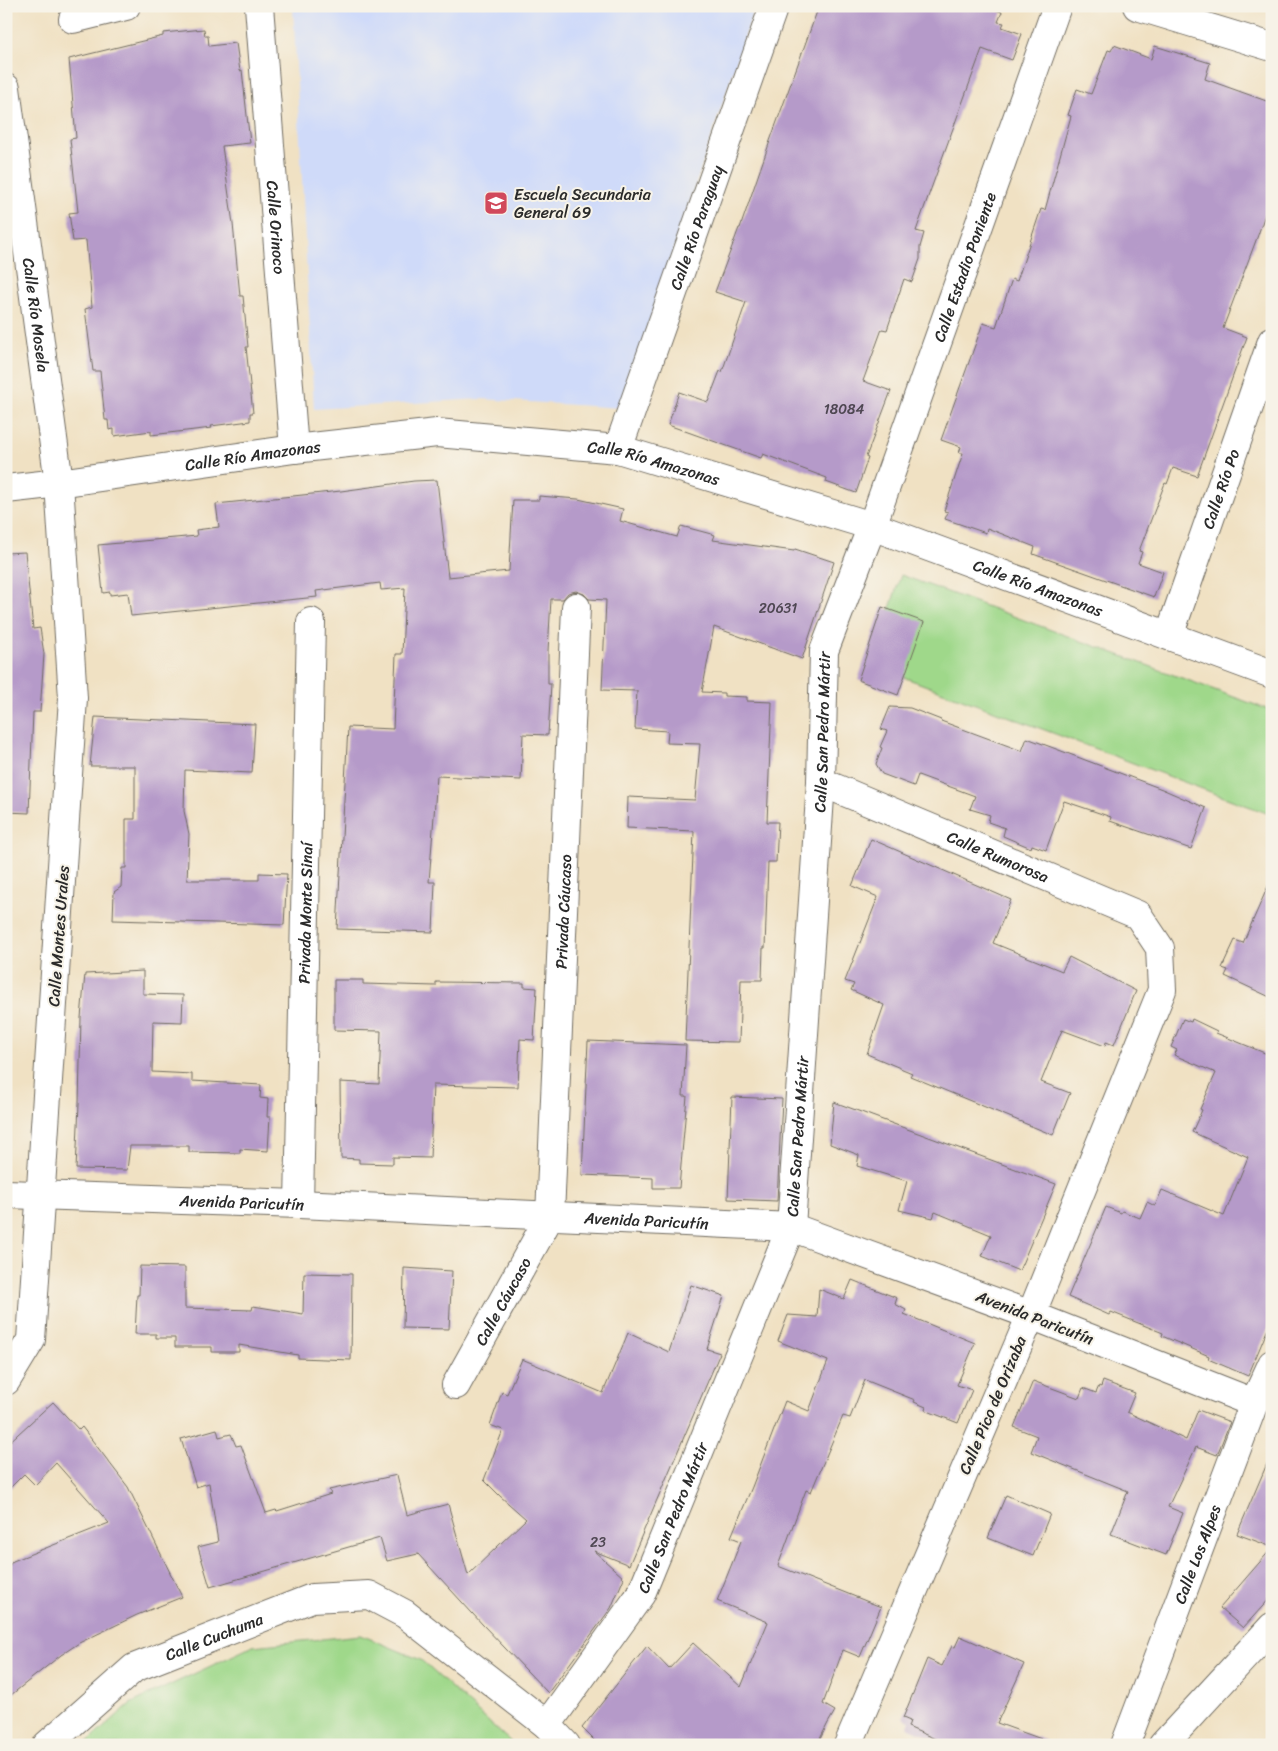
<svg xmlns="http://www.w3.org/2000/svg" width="1278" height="1751" font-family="Sriracha,sans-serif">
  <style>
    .built { fill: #cfdaf9 }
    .green { fill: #9fd88a; stroke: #65825a }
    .building { fill: #b59ac9 }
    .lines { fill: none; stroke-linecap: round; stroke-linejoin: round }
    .street-casing { stroke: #706b60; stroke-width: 30 }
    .secondary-casing { stroke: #706b60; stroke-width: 30 }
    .street { stroke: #fff; stroke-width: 28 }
    .secondary { stroke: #fff; stroke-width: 28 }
    .labels { text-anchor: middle; stroke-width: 4; stroke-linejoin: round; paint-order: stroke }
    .number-label { font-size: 14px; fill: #4e4752 }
    .poi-label { font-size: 16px; fill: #2b2b2b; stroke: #f7f3e8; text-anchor: start }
    .street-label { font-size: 16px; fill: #2b2b2b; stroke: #f7f3e8 }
  </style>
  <rect width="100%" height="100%" fill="#f7f3e8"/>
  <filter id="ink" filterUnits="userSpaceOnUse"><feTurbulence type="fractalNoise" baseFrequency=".02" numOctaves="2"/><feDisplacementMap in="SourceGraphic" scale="10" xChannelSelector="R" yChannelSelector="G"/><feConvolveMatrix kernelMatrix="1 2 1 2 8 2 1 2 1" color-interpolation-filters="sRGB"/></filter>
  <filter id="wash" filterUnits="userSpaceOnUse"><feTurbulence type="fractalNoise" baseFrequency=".0096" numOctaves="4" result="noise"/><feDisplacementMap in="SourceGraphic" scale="20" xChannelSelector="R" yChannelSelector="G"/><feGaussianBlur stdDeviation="1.12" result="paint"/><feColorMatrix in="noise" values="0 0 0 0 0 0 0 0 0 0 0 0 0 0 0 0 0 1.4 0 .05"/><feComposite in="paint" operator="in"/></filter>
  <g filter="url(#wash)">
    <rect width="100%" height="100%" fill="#f0e1c3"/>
    <polygon class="built" points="293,6 755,6 621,408 481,399 314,409"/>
    <g class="green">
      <polygon points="901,575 1272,711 1272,815 871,665"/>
      <polygon points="361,1635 421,1660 514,1745 84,1745 130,1704 253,1646"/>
    </g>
    <g id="blocks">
      <g class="building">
        <polygon points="819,6 983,6 1002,12 998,22 1004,23 1002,27 1022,34 1012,60 982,49 928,197 916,231 924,233 920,247 920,259 912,282 904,279 887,330 882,329 863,381 891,391 866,457 868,458 856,493 826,482 827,478 763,454 761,458 668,425 679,392 708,402 720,371 722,372 746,302 715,292 739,228 740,228 770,141"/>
        <polygon points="204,29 205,36 208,36 209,46 236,43 240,71 242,70 250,143 222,146 233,224 240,296 243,296 248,347 246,347 253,413 250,413 250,421 211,426 212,428 151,435 151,431 114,436 114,429 109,430 108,420 105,420 100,371 93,371 85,309 92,307 86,240 73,241 69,213 78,212 70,139 76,138 69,59 163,36 163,33"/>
        <polygon points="1114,45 1151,59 1155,46 1210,63 1205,79 1272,103 1272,194 1258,235 1223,328 1247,337 1197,476 1173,468 1167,484 1165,483 1139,551 1142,552 1138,563 1163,572 1154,597 1033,554 1035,547 987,528 986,533 945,519 948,512 944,511 963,453 959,453 961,447 941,440 983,323 996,327 1012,279 1017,281 1041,209 1045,210 1071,116 1068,115 1077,89 1091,94 1108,50 1111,51"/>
        <polygon points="437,480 448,577 509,571 513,500 539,500 539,496 578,499 623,509 620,521 677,537 681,526 715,535 713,540 794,551 795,549 834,562 802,659 714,627 702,692 724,693 724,696 747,697 747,701 772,702 767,822 778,822 776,862 768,862 765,948 763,948 762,980 741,980 739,1042 685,1041 694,831 627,828 628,797 695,800 700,744 667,743 668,731 635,729 637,691 602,690 606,600 589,599 584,594 576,591 568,593 563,599 551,599 548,651 548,684 551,684 548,735 523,734 521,780 437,776 429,882 435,882 433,932 337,929 348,727 393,729 396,654 402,654 405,588 381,590 380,583 316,591 317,597 131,616 128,593 110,595 110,592 103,593 98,545 197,536 196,530 219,527 216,504 341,491 414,481"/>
        <polygon points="25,552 33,629 40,628 44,654 40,712 33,712 29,813 6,812 6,553"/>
        <polygon points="882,607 924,622 898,695 858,680"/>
        <polygon points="890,707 910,708 941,720 941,721 1022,751 1027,738 1162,789 1206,808 1191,849 1110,821 1111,817 1064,801 1046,850 1032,845 1031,848 1003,836 1005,828 988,822 990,815 970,809 975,796 918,775 914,786 882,774 876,764 882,748 880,747 887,731 881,729"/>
        <polygon points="95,717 255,724 252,773 185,770 184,811 189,834 187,880 259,880 259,873 287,874 284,925 113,920 114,892 121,887 122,868 126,868 126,819 135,819 135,766 90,766"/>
        <polygon points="871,839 1011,900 993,943 1062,971 1069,957 1136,991 1114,1045 1106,1042 1105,1046 1062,1030 1041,1082 1070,1093 1053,1135 910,1076 912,1073 867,1054 884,1005 851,990 854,984 845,981 878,897 852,886"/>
        <polygon points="1272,877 1272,998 1225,976 1228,970 1222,968 1235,940 1243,943"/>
        <polygon points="143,971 143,994 183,995 182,1022 153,1021 152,1072 192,1074 192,1081 261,1085 260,1098 268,1099 267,1117 270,1117 268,1151 240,1149 240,1153 189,1152 189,1146 130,1146 127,1170 76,1169 79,1104 81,1018 85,974"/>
        <polygon points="334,980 363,980 363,984 436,986 436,982 524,983 524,987 537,988 534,1040 520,1039 518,1087 433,1085 430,1158 393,1157 393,1164 359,1163 359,1159 341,1158 340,1082 379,1084 381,1031 334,1030"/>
        <polygon points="1183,1019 1191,1022 1192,1019 1217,1031 1216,1033 1272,1056 1272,1319 1248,1376 1208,1359 1209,1356 1162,1336 1163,1333 1111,1312 1109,1315 1068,1297 1106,1207 1121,1213 1122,1211 1140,1218 1147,1202 1155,1206 1162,1190 1224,1216 1248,1157 1192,1132 1202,1110 1200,1109 1216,1073 1174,1055 1177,1050 1171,1047"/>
        <polygon points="588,1041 686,1045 683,1096 687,1096 679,1188 653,1188 653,1178 582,1175"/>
        <polygon points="732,1097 782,1099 777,1201 728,1199"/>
        <polygon points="834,1102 1056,1184 1019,1271 982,1256 991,1235 935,1212 933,1218 899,1210 907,1181 857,1166 859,1155 830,1144"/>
        <polygon points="140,1266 185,1267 185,1308 252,1310 253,1306 303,1314 304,1273 352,1274 351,1360 298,1358 298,1355 239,1345 239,1352 212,1352 212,1347 175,1347 175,1338 156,1338 156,1334 135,1334 137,1295 139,1295"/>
        <polygon points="404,1268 452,1271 449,1329 403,1328"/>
        <polygon points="852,1280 897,1298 895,1304 906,1310 904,1314 975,1343 957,1385 972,1390 958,1423 925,1410 926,1407 914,1402 915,1400 865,1380 850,1418 843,1416 811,1492 806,1490 778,1566 881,1607 860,1657 843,1650 823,1704 835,1711 828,1723 817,1745 599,1745 582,1728 647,1646 669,1669 693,1643 741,1687 768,1622 717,1601 741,1541 731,1537 752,1487 785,1401 809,1411 828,1361 778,1341 788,1315 817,1317 819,1289 844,1299"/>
        <polygon points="691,1285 724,1296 707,1349 720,1353 629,1565 594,1551 624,1578 611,1608 548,1693 483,1625 418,1554 387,1561 380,1538 210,1587 198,1547 218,1542 209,1483 196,1487 181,1439 217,1429 219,1437 231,1434 236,1446 241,1445 266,1513 276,1510 277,1511 331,1494 329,1490 397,1475 407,1515 448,1504 468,1575 526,1519 500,1496 484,1480 503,1430 490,1425 502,1392 507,1394 522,1359 603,1393 628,1333 669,1352"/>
        <polygon points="1033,1381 1079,1398 1083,1388 1096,1393 1099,1386 1101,1387 1103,1381 1135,1393 1127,1412 1186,1440 1198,1410 1230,1422 1217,1455 1196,1447 1168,1507 1183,1513 1166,1555 1111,1534 1128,1491 1031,1452 1037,1436 1014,1427"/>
        <polygon points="53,1402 79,1430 82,1427 128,1487 182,1597 137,1615 79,1643 61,1655 6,1699 6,1569 13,1561 109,1523 56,1463 35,1485 24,1474 6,1492 6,1445"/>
        <polygon points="1272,1452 1272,1547 1237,1534"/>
        <polygon points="1006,1495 1050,1514 1033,1556 988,1538"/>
        <polygon points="1272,1548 1272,1596 1243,1628 1220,1608"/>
        <polygon points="960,1636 1024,1664 997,1723 1047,1741 1046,1745 949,1745 908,1727 910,1721 903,1718 927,1659 942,1666 952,1646 955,1647"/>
      </g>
    </g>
  </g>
  <g filter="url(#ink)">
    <use href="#blocks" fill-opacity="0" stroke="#706b60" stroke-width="1"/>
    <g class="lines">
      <g class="street-casing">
        <g id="street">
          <path id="s1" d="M259,6L294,449"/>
          <polyline points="73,19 126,6"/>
          <path id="s2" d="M6,88L59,483L73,698L31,1340L6,1381"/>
          <path id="s3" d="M618,449L774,6"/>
          <path id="s4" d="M1169,636L1272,341"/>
          <path id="s5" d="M821,782L1138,915L1160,948L1162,990L1031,1315L1254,1403"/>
          <path id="s6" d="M299,1204L311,622"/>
          <path id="s7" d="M456,1385L550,1216L576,607"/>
          <path id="s8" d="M547,1725L641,1594L791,1227"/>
          <path id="s9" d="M47,1745L134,1668L312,1598L369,1595L405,1614L547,1725L566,1745"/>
          <path id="s10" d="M1125,1745L1254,1403L1272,1364"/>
          <polyline points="1163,1745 1272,1627"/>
        </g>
      </g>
      <g class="secondary-casing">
        <g id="secondary">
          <polyline points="1137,6 1272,47"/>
          <path id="s11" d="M6,489L59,483L294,449L437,433L618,449L872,526L1272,674"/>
          <path id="s12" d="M6,1194L299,1204L791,1227L1031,1315L848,1745"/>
          <path id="s13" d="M791,1227L821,782L824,651L872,526L1057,6"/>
        </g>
      </g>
      <use href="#street" class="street"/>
      <use href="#secondary" class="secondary"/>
    </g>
  </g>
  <defs>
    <g id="school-square" transform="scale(1.25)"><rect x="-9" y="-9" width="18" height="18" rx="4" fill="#d1495b" stroke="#f7f3e8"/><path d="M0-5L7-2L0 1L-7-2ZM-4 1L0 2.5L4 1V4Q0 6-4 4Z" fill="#fff"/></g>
  </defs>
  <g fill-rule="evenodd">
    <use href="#school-square" x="496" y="203"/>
  </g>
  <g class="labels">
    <g class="number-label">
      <text x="844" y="414">18084</text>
      <text x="778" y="613">20631</text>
      <text x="598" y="1547">23</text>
    </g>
    <g class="poi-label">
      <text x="514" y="200">Escuela Secundaria<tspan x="514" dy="18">General 69</tspan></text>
    </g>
    <g class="street-label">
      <text dy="6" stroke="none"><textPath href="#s1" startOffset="222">Calle Orinoco</textPath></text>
      <text dy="6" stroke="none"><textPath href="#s3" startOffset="235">Calle Río Paraguay</textPath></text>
      <text dy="6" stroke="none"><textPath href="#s13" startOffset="986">Calle Estadio Poniente</textPath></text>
      <text dy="6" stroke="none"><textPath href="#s2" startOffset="229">Calle Río Mosela</textPath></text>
      <text dy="6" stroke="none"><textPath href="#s11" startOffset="249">Calle Río Amazonas</textPath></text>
      <text dy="6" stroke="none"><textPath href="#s11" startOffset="654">Calle Río Amazonas</textPath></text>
      <text dy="6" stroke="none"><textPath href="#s4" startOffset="156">Calle Río Po</textPath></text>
      <text dy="6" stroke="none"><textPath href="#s11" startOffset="1059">Calle Río Amazonas</textPath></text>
      <text dy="6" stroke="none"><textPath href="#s13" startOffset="496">Calle San Pedro Mártir</textPath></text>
      <text dy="6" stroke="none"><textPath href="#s5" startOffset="192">Calle Rumorosa</textPath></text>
      <text dy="6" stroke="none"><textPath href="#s7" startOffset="498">Privada Cáucaso</textPath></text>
      <text dy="6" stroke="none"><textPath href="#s6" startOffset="291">Privada Monte Sinaí</textPath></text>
      <text transform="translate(58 936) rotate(-86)" y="6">Calle Montes Urales</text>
      <text dy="6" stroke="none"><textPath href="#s13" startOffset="91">Calle San Pedro Mártir</textPath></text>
      <text dy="6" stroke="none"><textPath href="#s12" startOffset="236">Avenida Paricutín</textPath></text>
      <text dy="6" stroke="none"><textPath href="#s12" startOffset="641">Avenida Paricutín</textPath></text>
      <text dy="6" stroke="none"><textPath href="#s7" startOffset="96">Calle Cáucaso</textPath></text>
      <text transform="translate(1035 1317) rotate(21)" y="6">Avenida Paricutín</text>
      <text transform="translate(992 1405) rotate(-67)" y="6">Calle Pico de Orizaba</text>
      <text dy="6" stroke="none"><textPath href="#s8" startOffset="244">Calle San Pedro Mártir</textPath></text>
      <text dy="6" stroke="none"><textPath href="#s10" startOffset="204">Calle Los Alpes</textPath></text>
      <text dy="6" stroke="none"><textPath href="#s9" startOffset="202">Calle Cuchuma</textPath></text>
    </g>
  </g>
  <rect width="1278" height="1751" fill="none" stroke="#f7f3e8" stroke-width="25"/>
</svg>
